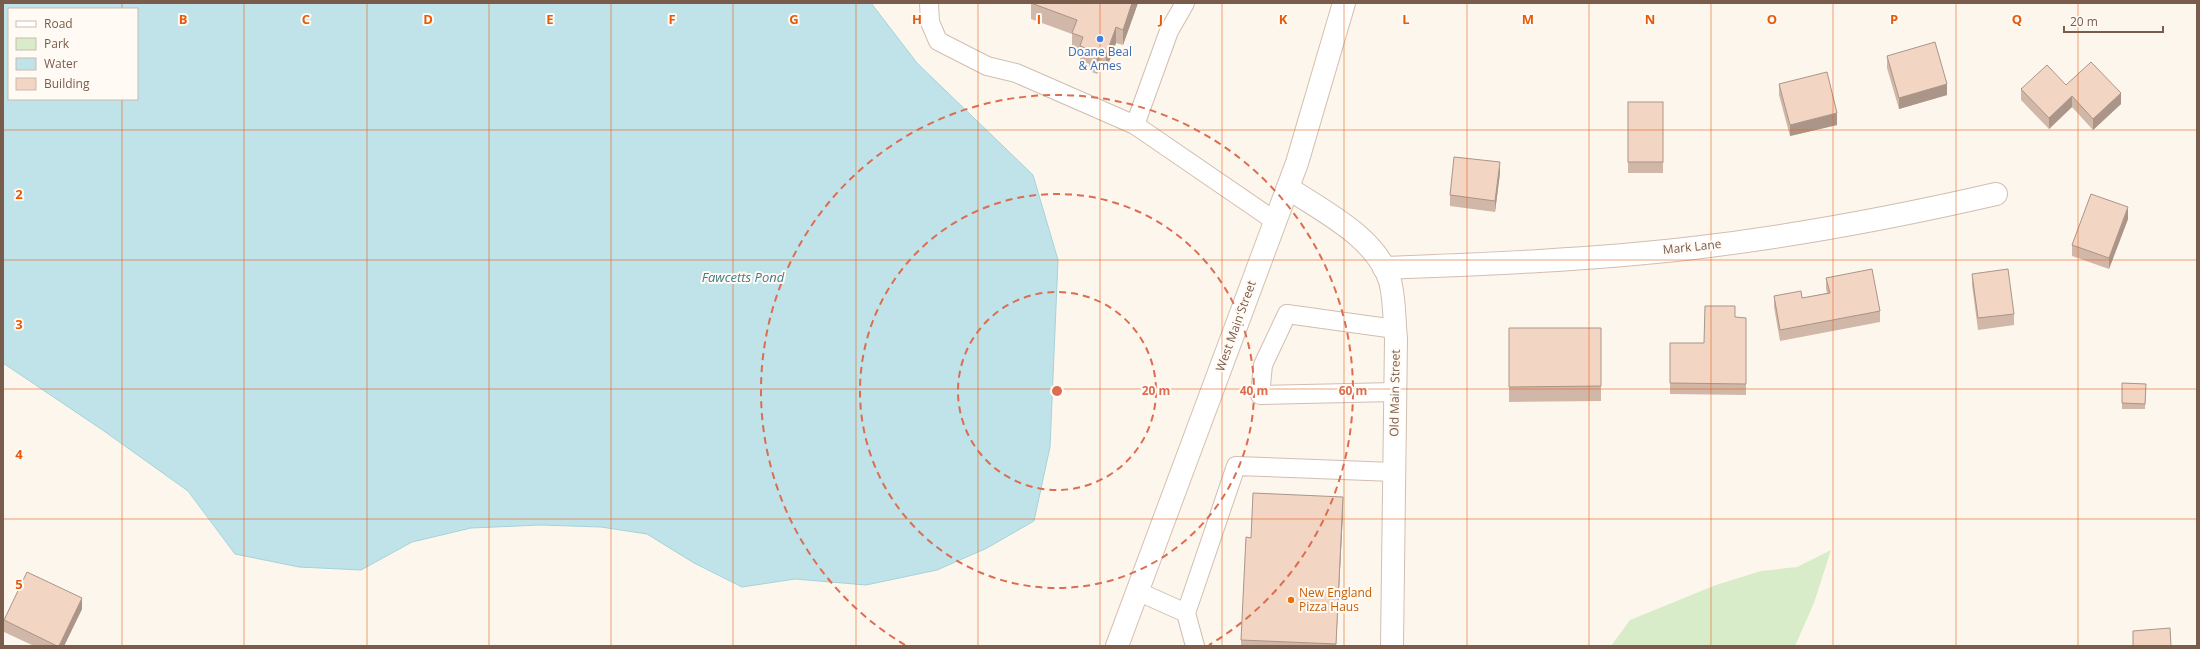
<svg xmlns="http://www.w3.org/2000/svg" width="2200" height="649" font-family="'Open Sans',sans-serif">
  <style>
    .green { fill: #d8ecc9 }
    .water { fill: #bfe3e8; stroke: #a5d3da; fill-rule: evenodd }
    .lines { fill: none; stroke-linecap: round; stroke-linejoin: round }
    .lane-casing { stroke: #d1beb0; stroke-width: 20 }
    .street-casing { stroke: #d1beb0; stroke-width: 24 }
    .secondary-casing { stroke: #d6c0b0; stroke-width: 24 }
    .lane { stroke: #fff; stroke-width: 18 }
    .street { stroke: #fff; stroke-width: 22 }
    .secondary { stroke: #fff; stroke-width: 22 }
    .wall { fill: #d1b7a8 }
    .shaded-wall { fill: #aa9588 }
    .building { fill: #f3d5c3; stroke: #aa9588 }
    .grid { fill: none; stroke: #e8590c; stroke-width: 1; stroke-opacity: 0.55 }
    .ring { fill: none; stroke: #dc6d51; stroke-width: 2; stroke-dasharray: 7 5 }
    .shop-dot { fill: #3f7fe0; stroke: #fffaf3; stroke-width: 1.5 }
    .food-dot { fill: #e8710a; stroke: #fffaf3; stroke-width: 1.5 }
    .labels { text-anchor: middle; stroke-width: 4; stroke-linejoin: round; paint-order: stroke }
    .shop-label { font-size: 12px; fill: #366cbe; stroke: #fffaf3 }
    .street-label { font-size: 12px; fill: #7a5c4d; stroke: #fffaf3 }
    .food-label { font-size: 12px; fill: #c56008; stroke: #fffaf3; text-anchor: start }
    .water-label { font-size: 13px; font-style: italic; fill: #437c86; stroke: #fffaf3 }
    .grid-label { font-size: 13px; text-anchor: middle; font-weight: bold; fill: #e8590c; stroke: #fffaf3; stroke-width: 4; stroke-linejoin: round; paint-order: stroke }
    .centre { fill: #dc6d51; stroke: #fffaf3; stroke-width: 2 }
    .ring-label { font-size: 12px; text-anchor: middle; font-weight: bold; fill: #dc6d51; stroke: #fffaf3; stroke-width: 4; stroke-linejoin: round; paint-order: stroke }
  </style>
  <rect width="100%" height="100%" fill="#fdf6ec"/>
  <polygon class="green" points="1831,550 1814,603 1795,646 1611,646 1630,620 1716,585 1761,571 1797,567"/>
  <path class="water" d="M3,3H871L917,63L1033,175L1058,260L1050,447L1034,521L987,548L937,570L866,585L795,579L742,587L694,563L647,534L601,527L541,525L471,528L412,542L361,570L299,567L235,554L188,491L104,431L3,363ZM9,9H137V99H9Z"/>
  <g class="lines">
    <g class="lane-casing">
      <g id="lane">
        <polyline points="929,3 930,22 938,41 987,66 1016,73 1135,125 1275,221"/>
        <polyline points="1135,125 1169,31 1185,3"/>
        <polyline points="1395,392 1260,395 1263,365 1287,314 1395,329"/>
        <polyline points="1137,591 1186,613"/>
        <polyline points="1195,646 1186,613 1236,466 1394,472"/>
      </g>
    </g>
    <g class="street-casing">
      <g id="street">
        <path d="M1288,188C1324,212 1376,237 1390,281C1395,300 1394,320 1396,339L1392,646"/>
        <path d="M1384,268C1487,264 1591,260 1693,248C1795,236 1896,217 1996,194"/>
      </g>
    </g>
    <g class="secondary-casing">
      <polyline id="secondary" points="1117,646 1297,163 1344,3"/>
    </g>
    <use href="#lane" class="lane"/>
    <use href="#street" class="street"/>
    <use href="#secondary" class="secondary"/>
  </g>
  <g class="wall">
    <polygon points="1031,3 1138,3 1123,45 1116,43 1106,70 1099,68 1097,74 1089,71 1089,64 1080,61 1080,51 1072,49 1072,34 1031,19"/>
    <polygon points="1887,56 1947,95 1899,109 1887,68"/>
    <polygon points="1779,84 1837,125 1790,136 1779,95"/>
    <polygon points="2066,85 2121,104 2093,130 2072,107 2049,129 2021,100 2021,89"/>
    <rect x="1628" y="102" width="35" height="71"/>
    <polygon points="1500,173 1495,212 1450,206 1450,195"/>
    <polygon points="2128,219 2109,269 2072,256 2072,245"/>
    <polygon points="1972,274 2014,314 2014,325 1978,330 1972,285"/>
    <polygon points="1826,278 1880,311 1880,322 1780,341 1774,307 1774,296 1802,298 1827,293 1826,289"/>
    <polygon points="1735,317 1746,318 1746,395 1670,394 1670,343 1704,343"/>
    <polygon points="1509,328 1601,328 1601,401 1509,402"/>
    <polygon points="2122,383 2146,384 2145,409 2122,409"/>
    <polygon points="1343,512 1336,646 1241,646 1241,640 1251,538"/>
    <polygon points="82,609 64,646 34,646 4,632 4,620"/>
  </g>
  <g class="shaded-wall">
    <polygon points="1132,3 1138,3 1123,45 1123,30"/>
    <polygon points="1116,27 1116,43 1106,70 1106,55"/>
    <polygon points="1099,53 1099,68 1097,74 1097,58"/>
    <polygon points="1947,84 1947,95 1899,109 1899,98"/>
    <polygon points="2121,93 2121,104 2093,130 2093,119"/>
    <polygon points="2072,96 2072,107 2049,129 2049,118"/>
    <polygon points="1837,113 1837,125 1790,136 1790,125"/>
    <polygon points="1500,162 1500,173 1495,212 1495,201"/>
    <polygon points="2128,207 2128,219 2109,269 2109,258"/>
    <polygon points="1343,497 1343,512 1336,646"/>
    <polygon points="82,598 82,609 64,646 59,646"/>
  </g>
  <g class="building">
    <polygon points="1031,3 1132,3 1123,30 1116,27 1106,55 1099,53 1097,58 1089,55 1091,50 1080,46 1083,37 1072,33 1077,20"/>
    <polygon points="1935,42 1947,84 1899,98 1887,56"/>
    <polygon points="2091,62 2121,93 2093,119 2072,96 2049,118 2021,89 2047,65 2066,85"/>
    <polygon points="1827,72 1837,113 1790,125 1779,84"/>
    <rect x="1628" y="102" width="35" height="60"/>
    <polygon points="1454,157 1500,162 1495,201 1450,195"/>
    <polygon points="2091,194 2128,207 2109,258 2072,245"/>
    <polygon points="1872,269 1880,311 1780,330 1774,296 1801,291 1802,298 1830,293 1826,278"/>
    <polygon points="2008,269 2014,314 1978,318 1972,274"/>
    <polygon points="1705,306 1735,306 1735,317 1746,318 1746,384 1670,383 1670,343 1704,343"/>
    <polygon points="1509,328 1601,328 1601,386 1509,387"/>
    <polygon points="2122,383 2146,384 2145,404 2122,403"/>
    <polygon points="1253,493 1343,497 1336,644 1241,640 1246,537 1251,538"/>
    <polygon points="27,572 82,598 59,646 57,646 4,620"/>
    <polygon points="2170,628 2171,646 2133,646 2133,631"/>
  </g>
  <path class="grid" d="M122,3V9M244,3V646M367,3V646M489,3V646M611,3V646M733,3V646M856,3V646M978,3V646M1100,3V646M1222,3V646M1344,3V646M1467,3V646M1589,3V646M1711,3V646M1833,3V646M1956,3V646M2078,3V646M122,99V646M3,130H2197M3,260H2197M3,389H2197M3,519H2197"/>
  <g class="ring">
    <circle cx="1057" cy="391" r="99"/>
    <circle cx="1057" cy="391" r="197"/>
    <path d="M905 645A296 296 0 1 1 1209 645"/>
  </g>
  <circle class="shop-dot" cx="1100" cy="39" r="4"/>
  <circle class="food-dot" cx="1291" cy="600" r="4"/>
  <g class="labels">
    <g class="shop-label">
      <text x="1100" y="56">Doane Beal<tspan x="1100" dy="14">&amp; Ames</tspan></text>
    </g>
    <g class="street-label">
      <text transform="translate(1692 247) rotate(-6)" y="4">Mark Lane</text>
      <text transform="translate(1236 326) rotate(-70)" y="4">West Main Street</text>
      <text transform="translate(1395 393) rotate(-89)" y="4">Old Main Street</text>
    </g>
    <g class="food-label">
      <text x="1299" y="597">New England<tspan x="1299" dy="14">Pizza Haus</tspan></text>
    </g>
    <g class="water-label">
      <text x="743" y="282">Fawcetts Pond</text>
    </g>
  </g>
  <g class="grid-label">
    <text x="183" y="24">B</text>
    <text x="306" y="24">C</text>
    <text x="428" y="24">D</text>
    <text x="550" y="24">E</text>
    <text x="672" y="24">F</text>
    <text x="794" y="24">G</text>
    <text x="917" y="24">H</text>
    <text x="1039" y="24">I</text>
    <text x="1161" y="24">J</text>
    <text x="1283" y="24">K</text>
    <text x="1406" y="24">L</text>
    <text x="1528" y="24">M</text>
    <text x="1650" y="24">N</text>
    <text x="1772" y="24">O</text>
    <text x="1894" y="24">P</text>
    <text x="2017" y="24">Q</text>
    <text x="19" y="199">2</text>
    <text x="19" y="329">3</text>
    <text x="19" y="459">4</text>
    <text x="19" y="589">5</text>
  </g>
  <circle cx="1057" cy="391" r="6" class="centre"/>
  <g class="ring-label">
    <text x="1156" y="395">20 m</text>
    <text x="1254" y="395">40 m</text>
    <text x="1353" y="395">60 m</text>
  </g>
  <rect width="2200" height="649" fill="none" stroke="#7a5c4d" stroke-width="8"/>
  <rect x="8" y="8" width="130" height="92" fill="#fffaf3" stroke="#cabbb1"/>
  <rect x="16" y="21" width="20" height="6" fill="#ffffff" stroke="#cabbb1"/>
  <text x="44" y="28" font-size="12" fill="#7a5c4d">Road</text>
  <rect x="16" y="38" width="20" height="12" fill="#d8ecc9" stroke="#cabbb1"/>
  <text x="44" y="48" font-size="12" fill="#7a5c4d">Park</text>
  <rect x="16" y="58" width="20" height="12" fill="#bfe3e8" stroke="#cabbb1"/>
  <text x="44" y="68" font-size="12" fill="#7a5c4d">Water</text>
  <rect x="16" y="78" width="20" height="12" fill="#f3d5c3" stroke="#cabbb1"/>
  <text x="44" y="88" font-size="12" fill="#7a5c4d">Building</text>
  <path d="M2064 26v6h99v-6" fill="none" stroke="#7a5c4d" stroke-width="2"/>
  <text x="2070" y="26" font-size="12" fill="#7a5c4d" stroke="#fffaf3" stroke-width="3" paint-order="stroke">20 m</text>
</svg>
